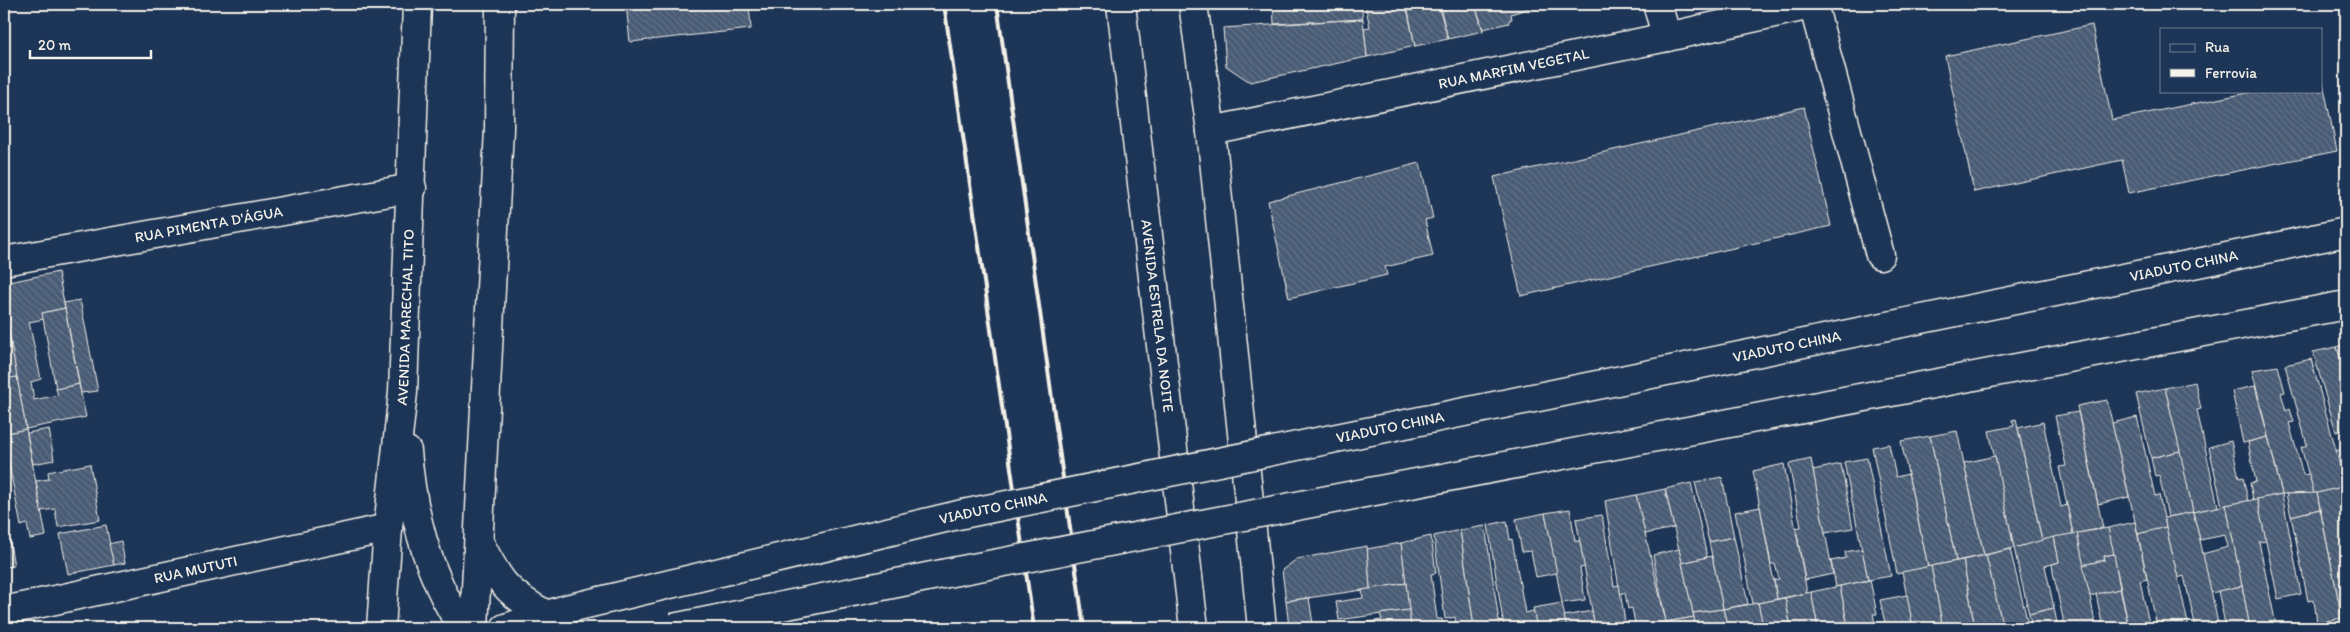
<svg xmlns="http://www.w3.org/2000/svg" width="2350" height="632" font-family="Itim,sans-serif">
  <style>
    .building { fill: url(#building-back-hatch); stroke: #f4f1e8 }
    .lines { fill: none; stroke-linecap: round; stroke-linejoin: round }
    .minor-casing { stroke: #f4f1e8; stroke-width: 31 }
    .major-casing { stroke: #f4f1e8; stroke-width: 31 }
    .minor { stroke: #1d3557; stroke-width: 28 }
    .major { stroke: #1d3557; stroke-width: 28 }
    .rail { stroke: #f4f1e8; stroke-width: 4 }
    .minor-bridge-casing { stroke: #f4f1e8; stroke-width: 31; stroke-linecap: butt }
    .minor-bridge { stroke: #1d3557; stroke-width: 28 }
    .labels { text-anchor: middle; stroke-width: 4; stroke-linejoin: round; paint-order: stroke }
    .street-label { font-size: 15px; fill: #f4f1e8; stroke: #1d3557 }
  </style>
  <defs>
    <pattern id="building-back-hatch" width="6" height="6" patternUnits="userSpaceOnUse" patternTransform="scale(1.25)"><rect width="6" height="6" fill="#485b74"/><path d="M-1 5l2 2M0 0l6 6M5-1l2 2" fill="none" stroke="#637388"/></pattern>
  </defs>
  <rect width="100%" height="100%" fill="#1d3557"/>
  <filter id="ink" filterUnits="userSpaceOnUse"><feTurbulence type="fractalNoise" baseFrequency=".02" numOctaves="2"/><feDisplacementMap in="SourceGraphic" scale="10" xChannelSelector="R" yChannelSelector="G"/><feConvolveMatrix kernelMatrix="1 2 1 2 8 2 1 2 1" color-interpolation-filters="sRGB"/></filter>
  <g filter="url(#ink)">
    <g class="building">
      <polygon points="626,4 749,4 751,29 630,42"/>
      <polygon points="1273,4 1361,4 1363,19 1274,24"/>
      <polygon points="1365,4 1406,4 1415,46 1367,57 1364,28 1370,27"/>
      <polygon points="1410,4 1438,4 1448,39 1415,46 1408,11 1412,10"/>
      <polygon points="1444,4 1475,4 1483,31 1448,39 1441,11 1446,9"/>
      <polygon points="1475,4 1542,4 1511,14 1512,19 1509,20 1509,23 1483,29"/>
      <polygon points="1363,19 1367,57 1250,82 1226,66 1223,28"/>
      <polygon points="2092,25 2112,120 2257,91 2321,91 2322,78 2337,151 2129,193 2122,160 1974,192 1945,56"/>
      <polygon points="1804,107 1831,226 1521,296 1494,177"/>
      <polygon points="1420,163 1433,218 1425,220 1433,256 1385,267 1387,275 1289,298 1268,201"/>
      <polygon points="58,272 65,308 42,313 44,319 29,322 41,379 31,382 34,400 58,395 56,389 79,384 86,417 26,429 4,305 4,283"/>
      <polygon points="80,300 98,391 81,393 64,303"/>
      <polygon points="4,305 17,377 4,379"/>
      <polygon points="65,308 79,384 56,389 42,313"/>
      <polygon points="2342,345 2346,360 2346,379 2337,347"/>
      <polygon points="2337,347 2346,379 2346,429 2336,432 2313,352"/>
      <polygon points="2311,359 2346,486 2314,494 2301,447 2307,445 2285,365"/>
      <polygon points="2278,366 2285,392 2281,393 2286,411 2290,409 2294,422 2289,423 2303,475 2309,474 2314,494 2282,494 2252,370"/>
      <polygon points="17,377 26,429 4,434 4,379"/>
      <polygon points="2195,382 2201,409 2197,410 2218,507 2193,512 2165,388"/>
      <polygon points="2255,386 2268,437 2243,443 2232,391"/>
      <polygon points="2165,388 2180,451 2151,458 2136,394"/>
      <polygon points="2107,400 2129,497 2098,504 2077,406"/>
      <polygon points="2078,412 2103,528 2073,534 2059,467 2066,466 2055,416"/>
      <polygon points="2137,417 2155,496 2159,495 2166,527 2138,534 2112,423"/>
      <polygon points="2016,419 2042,541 2014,548 1989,431 2014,426 2012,420"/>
      <polygon points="2043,422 2061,507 2067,505 2073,534 2042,541 2018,428"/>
      <polygon points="26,429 46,536 30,539 27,524 21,526 6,449 4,450 4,434"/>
      <polygon points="49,429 54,460 33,464 27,433"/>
      <polygon points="1957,431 1984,555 1956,561 1930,436"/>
      <polygon points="1930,436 1956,561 1928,567 1901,441"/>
      <polygon points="2268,437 2282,494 2253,500 2250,483 2256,482 2248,442"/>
      <polygon points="2231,441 2239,478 2243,477 2248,501 2222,506 2209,447"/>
      <polygon points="1889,444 1896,477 1908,474 1928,567 1897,574 1872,447"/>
      <polygon points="2346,448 2346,486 2336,451"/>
      <polygon points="2180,451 2193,512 2168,517 2159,475 2155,476 2151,458"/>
      <polygon points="1995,456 2014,548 1984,555 1964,463"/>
      <polygon points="1867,458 1891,576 1868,580 1844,462"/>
      <polygon points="1811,459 1833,574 1805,580 1796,528 1801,527 1789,464"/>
      <polygon points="90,464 100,520 58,527 55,509 41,511 36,481 49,479 48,472"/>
      <polygon points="1784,464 1807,593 1777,599 1774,580 1779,579 1775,564 1771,564 1753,471"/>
      <polygon points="1841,464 1853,528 1825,533 1813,470"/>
      <polygon points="1722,477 1734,537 1709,542 1695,482"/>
      <polygon points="1691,483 1707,557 1682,563 1665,489"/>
      <polygon points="2346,486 2346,617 2342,618 2317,493"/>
      <polygon points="1665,489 1674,528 1645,534 1636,495"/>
      <polygon points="2317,493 2320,509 2291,516 2286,494"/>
      <polygon points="2282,494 2301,594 2278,599 2257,499"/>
      <polygon points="1636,495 1666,622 1636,628 1632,608 1628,609 1625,593 1620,594 1605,501"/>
      <polygon points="2257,499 2266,541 2259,542 2276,625 2265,628 2250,628 2226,505"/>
      <polygon points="2226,505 2242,586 2211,593 2202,554 2228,547 2225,535 2200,540 2193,512"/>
      <polygon points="1760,507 1777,599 1753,604 1735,512"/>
      <polygon points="1570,509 1575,541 1580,541 1585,567 1580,568 1585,600 1562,603 1545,513"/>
      <polygon points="2320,509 2342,618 2317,623 2314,600 2308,601 2291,516"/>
      <polygon points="2193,512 2200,540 2219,628 2196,628 2184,576 2178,578 2166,527 2164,518"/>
      <polygon points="1545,513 1557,573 1536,577 1531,551 1522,552 1516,519"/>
      <polygon points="1602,515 1614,586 1619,585 1626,628 1595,628 1576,519"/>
      <polygon points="1507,521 1510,540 1512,539 1525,613 1534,611 1537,628 1504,628 1488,525"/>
      <polygon points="2135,522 2147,579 2140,581 2150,628 2129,628 2108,528"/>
      <polygon points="106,525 114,565 68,574 60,534"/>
      <polygon points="1485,526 1500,628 1474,628 1460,530"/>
      <polygon points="2166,527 2178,578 2189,628 2157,627 2138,534"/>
      <polygon points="2108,528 2114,554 2104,556 2105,560 2083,565 2077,533"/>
      <polygon points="1460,530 1474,628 1444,628 1456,625 1455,617 1445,619 1434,536"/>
      <polygon points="8,532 14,566 4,567 4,533"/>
      <polygon points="2077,533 2090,596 2096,628 2065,628 2053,572 2052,564 2059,562 2054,537"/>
      <polygon points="1431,536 1436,573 1431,574 1437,619 1442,619 1444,628 1411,628 1401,543"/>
      <polygon points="1734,537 1748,604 1723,609 1709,542"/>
      <polygon points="2054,537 2059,562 2045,566 2054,608 2029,614 2014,548"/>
      <polygon points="121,541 125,563 114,565 109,544"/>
      <polygon points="1401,543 1406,583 1370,589 1367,549"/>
      <polygon points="1367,546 1370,589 1286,601 1282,570 1297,559"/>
      <polygon points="1679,549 1694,617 1666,622 1653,555"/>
      <polygon points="1862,549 1868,580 1836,587 1831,561 1846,558 1845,552"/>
      <polygon points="2010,549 2029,628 2003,628 1986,555"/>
      <polygon points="2114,554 2120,589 2090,596 2083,565 2105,560 2104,556"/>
      <polygon points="1986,555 2003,628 1975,628 1963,560"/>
      <polygon points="1712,556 1723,609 1693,613 1682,563"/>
      <polygon points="1963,560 1975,628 1943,628 1931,566"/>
      <polygon points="1931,566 1943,628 1913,628 1902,572"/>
      <polygon points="1870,580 1877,614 1873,614 1876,628 1848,628 1840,586"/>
      <polygon points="1406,583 1409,610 1339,620 1336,602 1363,598 1362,590"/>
      <polygon points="1840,586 1848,628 1818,628 1811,592"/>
      <polygon points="2242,586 2250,628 2226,628 2218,591"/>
      <polygon points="2120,589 2129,628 2103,628 2096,594"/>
      <polygon points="1811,592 1818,628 1791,628 1785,598"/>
      <polygon points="1907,595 1913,628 1886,628 1880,600"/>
      <polygon points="1309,598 1313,624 1289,627 1286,601"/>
      <polygon points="1785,598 1791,628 1763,628 1758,603"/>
      <polygon points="1562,603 1567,628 1537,628 1533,608"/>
      <polygon points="1758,603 1762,621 1756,622 1758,628 1728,628 1723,609"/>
      <polygon points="2054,608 2058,628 2032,628 2029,614"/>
      <polygon points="1723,609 1728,628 1696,628 1693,613"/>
      <polygon points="1409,610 1411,628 1329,628 1382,620 1380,614"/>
      <polygon points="1592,611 1595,628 1567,628 1564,616"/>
      <polygon points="1694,617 1696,628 1667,628 1666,622"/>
      <polygon points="1666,622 1667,628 1641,628 1640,627"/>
    </g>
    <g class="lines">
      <g class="minor-casing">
        <g id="minor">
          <path id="s1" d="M1121,4L1194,628"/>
          <polyline points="1193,4 1211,131 1262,628"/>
          <polyline points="1657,4 1667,37"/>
          <polyline points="1813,4 1880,255"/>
          <path id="s2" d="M1211,131L1667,37L1815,4"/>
          <polyline points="2281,246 2346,232"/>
          <path id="s3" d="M4,261L412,188"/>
          <polyline points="2293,315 2346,305"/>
          <path id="s4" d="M4,611L388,528"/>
          <polyline points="505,628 563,610"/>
        </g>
      </g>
      <g class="major-casing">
        <g id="major">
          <path d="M407,451C412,514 428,576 463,628"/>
          <path d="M479,542C499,581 506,593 545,614"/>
          <path id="s5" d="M381,628L388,528L403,392L417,4"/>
          <polyline points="474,628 499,129 500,4"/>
        </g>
      </g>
      <use href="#minor" class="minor"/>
      <use href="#major" class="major"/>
      <g class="rail">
        <polyline points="944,4 1034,628"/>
        <polyline points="997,4 1084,628"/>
      </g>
      <g class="minor-bridge-casing">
        <g id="minor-bridge">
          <path id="s6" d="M566,609L958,515L2281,246"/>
          <polyline points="673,628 952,572 2293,315"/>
        </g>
      </g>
      <use href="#minor-bridge" class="minor-bridge"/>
    </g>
  </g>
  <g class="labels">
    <g class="street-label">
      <text dy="5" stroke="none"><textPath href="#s2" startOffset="309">RUA MARFIM VEGETAL</textPath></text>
      <text dy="5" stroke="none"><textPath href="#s3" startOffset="208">RUA PIMENTA D'ÁGUA</textPath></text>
      <text dy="5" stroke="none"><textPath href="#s6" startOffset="1654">VIADUTO CHINA</textPath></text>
      <text dy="5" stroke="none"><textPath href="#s5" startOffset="312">AVENIDA MARECHAL TITO</textPath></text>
      <text dy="5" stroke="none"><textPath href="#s1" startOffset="314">AVENIDA ESTRELA DA NOITE</textPath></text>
      <text dy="5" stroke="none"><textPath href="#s6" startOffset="1249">VIADUTO CHINA</textPath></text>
      <text dy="5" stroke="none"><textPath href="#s6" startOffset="844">VIADUTO CHINA</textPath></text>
      <text dy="5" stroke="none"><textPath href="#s6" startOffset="439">VIADUTO CHINA</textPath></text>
      <text dy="5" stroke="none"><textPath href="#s4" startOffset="196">RUA MUTUTI</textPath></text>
    </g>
  </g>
  <rect width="2350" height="632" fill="none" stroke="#1d3557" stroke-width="20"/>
  <rect x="10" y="10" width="2330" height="612" fill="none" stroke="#f4f1e8" stroke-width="2" filter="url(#ink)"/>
  <rect x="2160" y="28" width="162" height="65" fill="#1d3557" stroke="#738091"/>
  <rect x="2170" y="44" width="25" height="8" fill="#1d3557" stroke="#738091"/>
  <text x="2205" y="52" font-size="15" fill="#f4f1e8">Rua</text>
  <rect x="2170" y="69" width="25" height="8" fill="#f4f1e8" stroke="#738091"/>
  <text x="2205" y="78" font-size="15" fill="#f4f1e8">Ferrovia</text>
  <path d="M30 50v8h121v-8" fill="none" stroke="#f4f1e8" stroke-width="2.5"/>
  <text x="38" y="50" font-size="15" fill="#f4f1e8" stroke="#1d3557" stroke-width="4" paint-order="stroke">20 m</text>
</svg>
